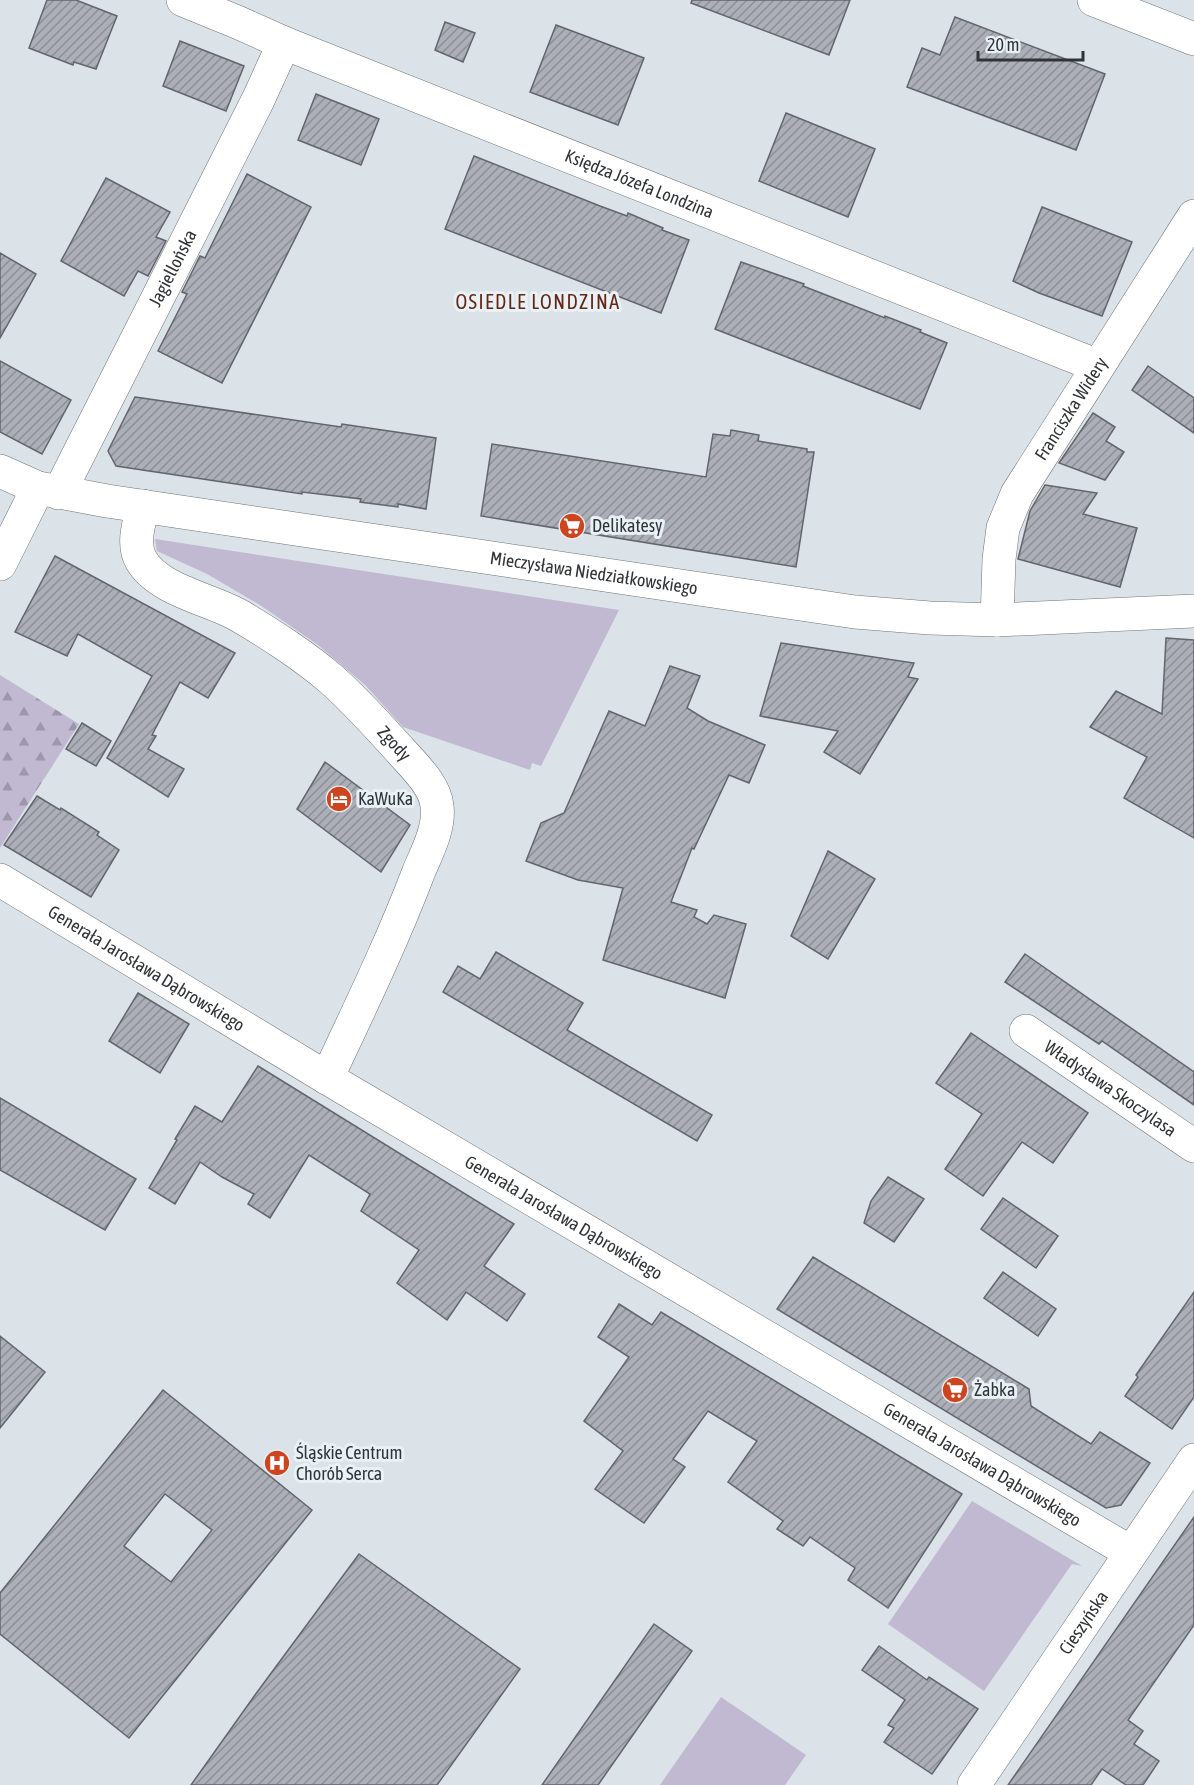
<svg xmlns="http://www.w3.org/2000/svg" width="1194" height="1785" font-family="'Asap Condensed',sans-serif">
  <style>
    .grass { fill: #c1b9d2 }
    .forest { fill: url(#forest-firs) }
    .building { fill: url(#building-hatch); stroke: #63656c; stroke-width: 1.5; fill-rule: evenodd }
    .lines { fill: none; stroke-linecap: round; stroke-linejoin: round }
    .minor-casing { stroke: #6d7479; stroke-width: 34 }
    .minor { stroke: #fff; stroke-width: 33 }
    .labels { text-anchor: middle; stroke-width: 6; stroke-linejoin: round; paint-order: stroke }
    .street-label { font-size: 18px; fill: #313436; stroke: #e8f1f6 }
    .poi-label { font-size: 18px; fill: #313436; stroke: #e8f1f6; text-anchor: start }
    .neighbourhood-label { font-size: 20px; letter-spacing: 1.5px; fill: #682514; stroke: #e8f1f6 }
  </style>
  <defs>
    <pattern id="forest-firs" width="22" height="20" patternUnits="userSpaceOnUse" patternTransform="scale(1.5)"><rect width="22" height="20" fill="#c1b9d2"/><path d="M5 1l3.5 6h-7zM16 11l3.5 6h-7z" fill="#9d97ab"/></pattern>
    <pattern id="building-hatch" width="6" height="6" patternUnits="userSpaceOnUse" patternTransform="scale(1.5)"><rect width="6" height="6" fill="#acafb7"/><path d="M-1 1l2-2M0 6l6-6M5 7l2-2" fill="none" stroke="#8d8f96"/></pattern>
  </defs>
  <rect width="100%" height="100%" fill="#dbe3e9"/>
  <g class="grass">
    <polygon points="155,539 619,610 541,766 532,763 530,770 403,727 365,685 318,645 260,605 207,574 157,551"/>
    <polygon points="972,1501 1082,1566 1072,1564 984,1691 888,1624"/>
    <polygon points="721,1697 806,1755 785,1785 660,1785"/>
  </g>
  <polygon class="forest" points="0,675 79,724 0,848"/>
  <g class="building">
    <polygon points="47,0 76,0 117,16 96,69 74,62 73,65 29,48"/>
    <polygon points="692,0 850,0 829,55 691,3"/>
    <polygon points="955,17 1105,74 1076,150 907,87 922,48 940,55"/>
    <polygon points="445,22 475,33 463,62 435,50"/>
    <polygon points="556,25 644,58 618,125 530,92"/>
    <polygon points="180,41 244,66 226,111 163,86"/>
    <polygon points="316,94 379,119 361,165 298,140"/>
    <polygon points="786,113 875,149 848,217 759,181"/>
    <polygon points="474,156 600,206 627,216 628,213 663,228 662,230 689,240 661,313 445,229"/>
    <polygon points="247,174 311,207 222,383 158,351 187,294 182,292 200,256 205,258"/>
    <polygon points="106,178 170,212 156,237 166,241 148,276 138,271 124,296 61,261"/>
    <polygon points="1042,207 1132,242 1102,316 1039,293 1013,281"/>
    <polygon points="0,253 36,274 0,338"/>
    <polygon points="741,262 804,284 803,286 885,318 885,316 921,330 920,332 947,343 920,409 715,329"/>
    <polygon points="0,361 71,400 42,454 0,432"/>
    <polygon points="1148,366 1194,398 1194,433 1132,390"/>
    <polygon points="135,397 341,427 342,424 436,438 426,509 398,504 398,507 360,502 361,499 302,492 302,494 116,466 108,451"/>
    <polygon points="1093,413 1115,427 1106,441 1124,452 1105,480 1059,463"/>
    <polygon points="731,430 759,435 758,441 807,449 807,452 814,452 796,567 481,516 492,444 706,477 713,434 730,436"/>
    <polygon points="1045,485 1097,493 1083,514 1137,528 1120,587 1018,559 1030,511"/>
    <polygon points="55,556 235,653 208,698 180,682 152,735 156,736 148,749 184,769 168,797 107,758 152,676 78,634 67,656 15,632"/>
    <polygon points="1166,638 1194,640 1194,838 1124,798 1147,757 1090,727 1116,691 1162,714"/>
    <polygon points="781,643 914,663 908,677 918,679 860,774 824,752 838,731 760,716"/>
    <polygon points="670,666 700,676 687,708 708,721 765,745 749,783 729,775 694,849 692,848 671,902 697,910 694,917 707,924 714,915 746,924 725,998 603,960 623,888 578,880 526,861 541,823 564,813 609,711 645,726"/>
    <polygon points="82,723 111,741 96,766 66,749"/>
    <polygon points="325,762 410,825 381,872 297,809"/>
    <polygon points="37,796 60,810 61,808 99,832 97,835 119,850 91,897 4,845"/>
    <polygon points="828,851 875,879 828,959 791,936"/>
    <polygon points="496,952 583,1003 567,1030 712,1115 697,1141 443,992 458,966 480,979"/>
    <polygon points="1025,954 1194,1072 1194,1105 1102,1041 1099,1044 1005,982"/>
    <polygon points="138,993 189,1024 160,1073 109,1041"/>
    <polygon points="971,1033 1088,1113 1053,1163 1022,1142 983,1196 945,1169 982,1114 936,1083"/>
    <polygon points="258,1066 514,1224 484,1266 525,1294 507,1321 466,1292 447,1320 397,1283 419,1250 361,1211 370,1194 309,1155 270,1218 248,1204 254,1194 222,1177 200,1162 175,1204 149,1188 177,1140 175,1139 195,1106 222,1122"/>
    <polygon points="0,1098 136,1179 105,1230 0,1170"/>
    <polygon points="888,1177 924,1199 894,1242 864,1223 871,1201"/>
    <polygon points="1003,1198 1058,1236 1036,1268 981,1229"/>
    <polygon points="813,1257 1029,1389 1031,1406 1091,1444 1100,1432 1150,1463 1121,1505 1106,1508 777,1309"/>
    <polygon points="1003,1272 1056,1309 1038,1336 984,1298"/>
    <polygon points="1194,1292 1194,1397 1172,1429 1125,1396 1138,1377 1136,1375"/>
    <polygon points="619,1304 652,1325 661,1312 962,1494 888,1608 848,1580 855,1568 810,1537 803,1546 777,1529 783,1521 728,1482 757,1441 708,1411 673,1459 685,1467 644,1523 595,1489 623,1451 584,1421 629,1357 598,1337"/>
    <polygon points="0,1336 45,1372 0,1428"/>
    <path d="M163,1390L312,1510L129,1738L0,1634V1593ZM165,1494L212,1530L171,1582L124,1546Z"/>
    <polygon points="1194,1517 1194,1625 1128,1720 1143,1731 1134,1744 1159,1761 1143,1785 1126,1785 1102,1769 1091,1785 1008,1785"/>
    <polygon points="359,1554 520,1669 437,1785 191,1785 255,1695"/>
    <polygon points="654,1624 692,1651 658,1699 598,1785 542,1785"/>
    <polygon points="879,1646 927,1680 929,1677 978,1709 932,1774 884,1742 894,1728 888,1725 905,1700 862,1670"/>
  </g>
  <g class="lines">
    <g class="minor-casing">
      <g id="minor">
        <path id="s1" d="M183,0L237,22L284,43L1098,366"/>
        <polyline points="1094,0 1194,39"/>
        <path id="s2" d="M0,471L38,488L107,501L855,612L930,618L997,620L1194,611"/>
        <path id="s3" d="M59,493L258,100L284,43"/>
        <path id="s4" d="M143,506C139,523 132,544 141,560C158,590 209,599 238,615C266,631 307,658 331,679C356,701 378,726 400,750C414,766 435,785 437,806C440,828 427,852 419,871C392,942 359,1010 327,1078"/>
        <polyline points="0,564 38,488"/>
        <path id="s5" d="M997,620L999,559L1003,528L1017,494L1194,216"/>
        <path id="s6" d="M0,880L327,1078L1130,1552"/>
        <path id="s7" d="M1026,1031L1194,1146"/>
        <path id="s8" d="M974,1785L1194,1460"/>
      </g>
    </g>
    <use href="#minor" class="minor"/>
  </g>
  <defs>
    <g id="supermarket-disc" transform="scale(1.35)"><circle r="9.5" fill="#cd441e" stroke="#e8f1f6"/><path d="M-6-5.5h2.5l.6 2H6L4.5 2H-2.5L-4.4-4H-6ZM-1.5 3.2a1.3 1.3 0 1 0 .1 0ZM3 3.2a1.3 1.3 0 1 0 .1 0Z" fill="#fff"/></g>
    <g id="hotel-disc" transform="scale(1.35)"><circle r="9.5" fill="#cd441e" stroke="#e8f1f6"/><path d="M-6-4.5h1.5V1H6V5H4.5V3h-9V5H-6ZM-4 0a1.8 1.8 0 1 1 3.6 0ZM.5 0V-2.5h3Q6-2.5 6 0Z" fill="#fff"/></g>
    <g id="hospital-disc" transform="scale(1.35)"><circle r="9.5" fill="#cd441e" stroke="#e8f1f6"/><path d="M-5-5h3v3.5h4V-5h3V5h-3V1.5h-4V5h-3Z" fill="#fff"/></g>
  </defs>
  <g fill-rule="evenodd">
    <use href="#supermarket-disc" x="572" y="526"/>
    <use href="#hotel-disc" x="339" y="799"/>
    <use href="#supermarket-disc" x="955" y="1390"/>
    <use href="#hospital-disc" x="277" y="1463"/>
  </g>
  <g class="labels">
    <g class="street-label">
      <text dy="6" stroke="none"><textPath href="#s1" startOffset="492">Księdza Józefa Londzina</textPath></text>
      <text dy="6" stroke="none"><textPath href="#s3" startOffset="252">Jagiellońska</textPath></text>
      <text dy="6" stroke="none"><textPath href="#s5" startOffset="230">Franciszka Widery</textPath></text>
      <text dy="6" stroke="none"><textPath href="#s2" startOffset="604">Mieczysława Niedziałkowskiego</textPath></text>
      <text dy="6" stroke="none"><textPath href="#s4" startOffset="372">Zgody</textPath></text>
      <text dy="6" stroke="none"><textPath href="#s6" startOffset="171">Generała Jarosława Dąbrowskiego</textPath></text>
      <text dy="6" stroke="none"><textPath href="#s7" startOffset="102">Władysława Skoczylasa</textPath></text>
      <text dy="6" stroke="none"><textPath href="#s6" startOffset="657">Generała Jarosława Dąbrowskiego</textPath></text>
      <text dy="6" stroke="none"><textPath href="#s6" startOffset="1143">Generała Jarosława Dąbrowskiego</textPath></text>
      <text dy="6" stroke="none"><textPath href="#s8" startOffset="196">Cieszyńska</textPath></text>
    </g>
    <g class="poi-label">
      <text x="592" y="532">Delikatesy</text>
      <text x="358" y="805">KaWuKa</text>
      <text x="974" y="1396">Żabka</text>
      <text x="296" y="1459">Śląskie Centrum<tspan x="296" dy="21">Chorób Serca</tspan></text>
    </g>
    <g class="neighbourhood-label">
      <text x="538" y="309">OSIEDLE LONDZINA</text>
    </g>
  </g>
  <path d="M978 51v9h105v-9" fill="none" stroke="#313436" stroke-width="3"/>
  <text x="987" y="51" font-size="18" fill="#313436" stroke="#e8f1f6" stroke-width="4.5" paint-order="stroke">20 m</text>
</svg>
